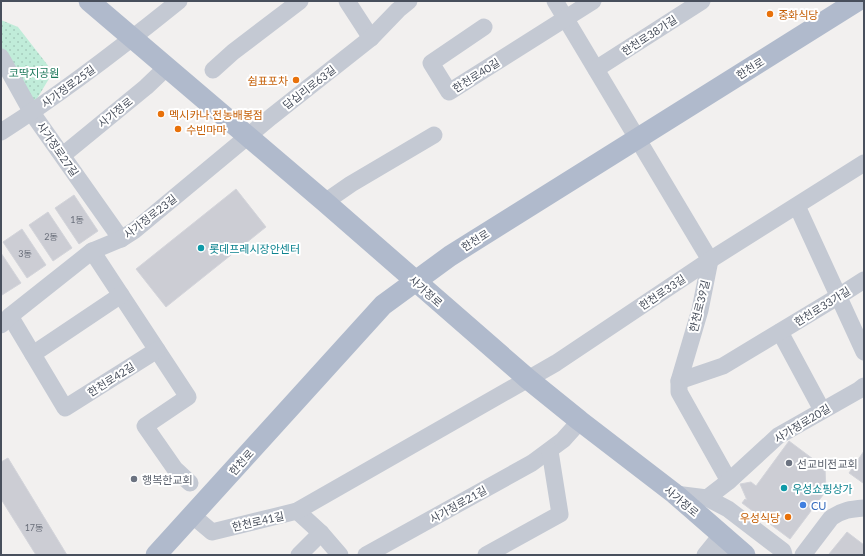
<svg xmlns="http://www.w3.org/2000/svg" width="865" height="556" font-family="Lato,'Noto Sans KR',sans-serif">
<style>
.park{fill:url(#park-dots)}
.building{fill:#cccdd4;stroke:#d3d4da}
.lines{fill:none;stroke-linecap:round;stroke-linejoin:round}
.minor{stroke:#c4c9d3;stroke-width:17}
.major{stroke:#b0bacc;stroke-width:21}
.food-dot{fill:#e8710a;stroke:#fff;stroke-width:1.5}
.culture-dot{fill:#0f9aa8;stroke:#fff;stroke-width:1.5}
.worship-dot{fill:#6b7280;stroke:#fff;stroke-width:1.5}
.shop-dot{fill:#3f7fe0;stroke:#fff;stroke-width:1.5}
.labels{text-anchor:middle;dominant-baseline:central;stroke-width:4;stroke-linejoin:round;paint-order:stroke}
.number-label{font-size:9px;fill:#696e7a}
.food-label{font-size:11px;fill:#c56008;stroke:#fff;text-anchor:start}
.street-label{font-size:11px;fill:#484f5c;stroke:#fff}
.park-label{font-size:11px;fill:#1d795b;stroke:#fff}
.culture-label{font-size:11px;fill:#0d838f;stroke:#fff;text-anchor:start}
.worship-label{font-size:11px;fill:#5b616d;stroke:#fff;text-anchor:start}
.shop-label{font-size:11px;fill:#366cbe;stroke:#fff;text-anchor:start}
</style>
<defs>
<pattern id="park-dots" width="8" height="8" patternUnits="userSpaceOnUse"><rect width="8" height="8" fill="#c0ecd9"/><path d="M2 2h.1M6 6h.1" fill="none" stroke="#a6ccbd" stroke-width="1.8" stroke-linecap="round"/></pattern>
</defs>
<rect width="100%" height="100%" fill="#f2f0ef"/>
<!-- park -->
<polygon class="park" points="1,20 18,27 53,72 35,102 1,48"/>
<!-- building -->
<g class="building">
<polygon points="236,189 266,227 166,307 136,269"/>
<polygon points="74,195 98,231 79,244 55,208"/>
<polygon points="48,212 72,248 53,261 29,225"/>
<polygon points="22,229 46,265 27,278 3,242"/>
<polygon points="1,253 21,283 2,295 1,294"/>
<polygon points="789,441 825,468 826,491 790,539 742,503 745,499 747,500 740,484 751,482 756,486"/>
<polygon points="864,451 864,481 863,483 849,473"/>
<polygon points="8,458 67,555 36,555 1,499 1,462"/>
<polygon points="847,532 864,545 864,555 829,554"/>
</g>
<g class="lines">
<!-- minor -->
<g class="minor">
<polyline points="347,1 371,38"/>
<polyline points="555,1 710,260 700,310 679,381 679,392 729,481"/>
<polyline points="484,27 431,63 449,92 593,1"/>
<polyline points="1,57 32,113 121,239"/>
<polyline points="596,69 702,1"/>
<polyline points="213,70 233,52 300,1"/>
<path d="M1,132C63,93 122,47 179,1"/>
<polyline points="63,155 146,87 167,67"/>
<polyline points="325,202 351,184 434,135"/>
<polyline points="797,206 864,352"/>
<polyline points="92,251 188,397 145,426 175,469 190,483"/>
<polyline points="10,316 65,408 157,350"/>
<polyline points="1,325 10,316 92,251 121,239 135,230 271,117 371,38 398,10 409,1"/>
<polyline points="780,332 822,410"/>
<polyline points="33,354 121,295"/>
<polyline points="679,381 723,366 839,296 864,280"/>
<polyline points="675,494 707,498 728,509 783,551 784,555"/>
<polyline points="707,498 729,481 778,436 859,390 864,386"/>
<polyline points="297,511 321,533 340,555"/>
<polyline points="193,516 212,532 297,511 556,363 710,260 864,163"/>
<polyline points="299,555 321,533"/>
<polyline points="366,555 532,463 563,440 580,421"/>
<polyline points="486,555 560,514 550,451"/>
<polyline points="705,555 722,534"/>
<polyline points="721,555 730,541"/>
<path d="M803,555L831,518C842,510 851,509 864,508"/>
</g>
<!-- major -->
<g class="major">
<polyline points="89,1 325,202 528,379 580,421 675,494 745,555"/>
<polyline points="156,555 383,305 450,256 857,1"/>
</g>
</g>
<!-- markers -->
<g class="food-dot">
<circle cx="770" cy="14" r="4"/>
<circle cx="296" cy="80" r="4"/>
<circle cx="161" cy="114" r="4"/>
<circle cx="178" cy="129" r="4"/>
<circle cx="788" cy="517" r="4"/>
</g>
<g class="culture-dot">
<circle cx="201" cy="248" r="4"/>
<circle cx="784" cy="488" r="4"/>
</g>
<g class="worship-dot">
<circle cx="789" cy="463" r="4"/>
<circle cx="134" cy="479" r="4"/>
</g>
<circle class="shop-dot" cx="803" cy="505" r="4"/>
<g class="labels">
<!-- number labels -->
<g class="number-label">
<text x="77" y="219">1동</text>
<text x="51" y="236">2동</text>
<text x="25" y="253">3동</text>
<text x="34" y="527">17동</text>
</g>
<!-- food labels -->
<g class="food-label">
<text x="778" y="14">중화식당</text>
<text x="288" y="80" text-anchor="end">쉼표포차</text>
<text x="169" y="114">멕시카나 전농배봉점</text>
<text x="186" y="129">수빈마마</text>
<text x="780" y="517" text-anchor="end">우성식당</text>
</g>
<!-- street labels -->
<g class="street-label">
<text transform="translate(649 35) rotate(-33)">한천로38가길</text>
<text transform="translate(750 68) rotate(-32)">한천로</text>
<text transform="translate(476 75) rotate(-32)">한천로40길</text>
<text transform="translate(68 86) rotate(-36)">사가정로25길</text>
<text transform="translate(309 87) rotate(-38)">답십리로63길</text>
<text transform="translate(115 112) rotate(-39)">사가정로</text>
<text transform="translate(58 149) rotate(55)">사가정로27길</text>
<text transform="translate(150 216) rotate(-38)">사가정로23길</text>
<text transform="translate(475 240) rotate(-32)">한천로</text>
<text transform="translate(426 291) rotate(42)">사가정로</text>
<text transform="translate(662 292) rotate(-34)">한천로33길</text>
<text transform="translate(699 306) rotate(-76)">한천로39길</text>
<text transform="translate(822 306) rotate(-32)">한천로33가길</text>
<text transform="translate(111 379) rotate(-32)">한천로42길</text>
<text transform="translate(802 423) rotate(-31)">사가정로20길</text>
<text transform="translate(241 462) rotate(-48)">한천로</text>
<text transform="translate(682 501) rotate(40)">사가정로</text>
<text transform="translate(458 504) rotate(-29)">사가정로21길</text>
<text transform="translate(258 521) rotate(-13)">한천로41길</text>
</g>
<!-- park labels -->
<g class="park-label">
<text x="34" y="72">코딱지공원</text>
</g>
<!-- culture labels -->
<g class="culture-label">
<text x="209" y="248">롯데프레시장안센터</text>
<text x="792" y="488">우성쇼핑상가</text>
</g>
<!-- worship labels -->
<g class="worship-label">
<text x="797" y="463">선교비전교회</text>
<text x="142" y="479">행복한교회</text>
</g>
<!-- shop labels -->
<g class="shop-label">
<text x="811" y="505">CU</text>
</g>
</g>
<!-- border -->
<rect width="865" height="556" fill="none" stroke="#484f5c" stroke-width="4"/>
</svg>
